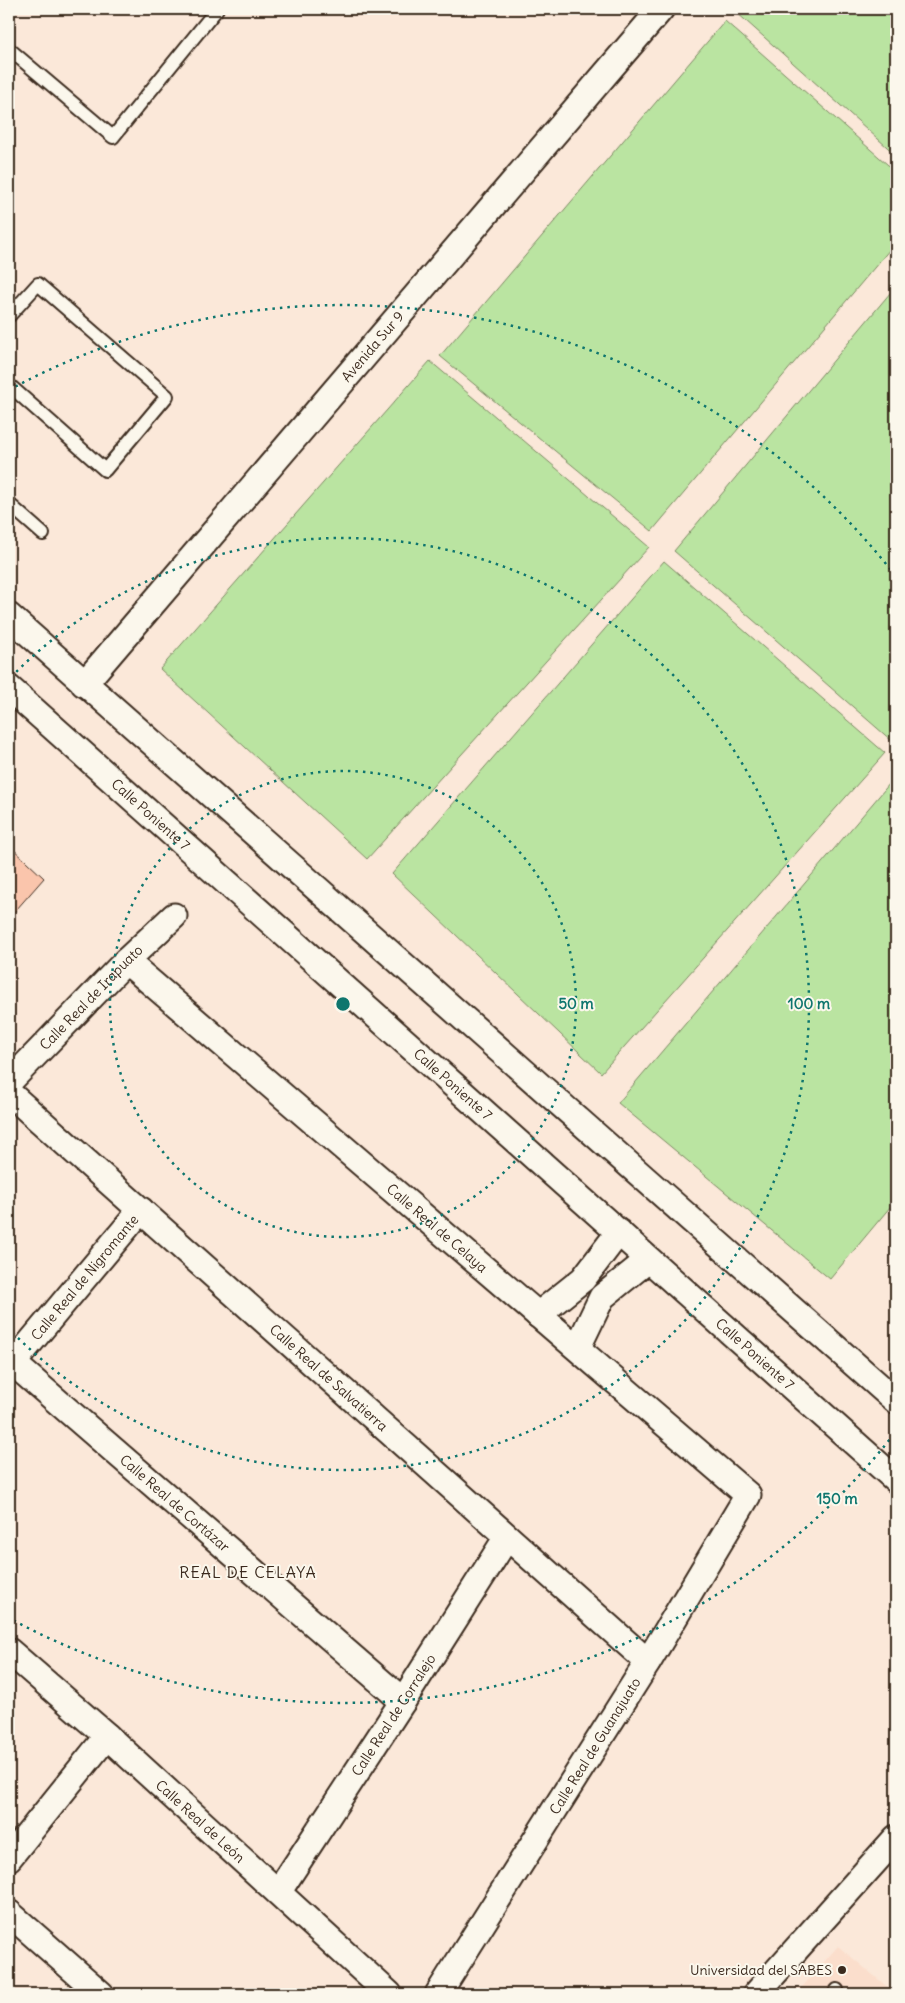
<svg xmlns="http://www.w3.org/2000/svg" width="905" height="2003" font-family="Delius,sans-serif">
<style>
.built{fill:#fbdecc}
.green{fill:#bae4a1;stroke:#7a8760}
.building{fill:#fac5ac;stroke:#3b2a1e}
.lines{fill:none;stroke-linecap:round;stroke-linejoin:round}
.lane-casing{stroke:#3b2a1e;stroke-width:16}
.street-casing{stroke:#3b2a1e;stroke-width:29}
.lane{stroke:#fbf7ec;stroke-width:12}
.street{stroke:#fbf7ec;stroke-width:25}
.ring{fill:none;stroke:#0f766e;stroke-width:2.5;stroke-dasharray:2.5 5}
.poi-dot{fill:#3b2a1e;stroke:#fbf7ec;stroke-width:2}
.labels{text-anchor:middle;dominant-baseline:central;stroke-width:4;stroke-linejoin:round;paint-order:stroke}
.street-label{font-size:14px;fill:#3b2a1e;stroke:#fbf7ec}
.poi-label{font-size:14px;fill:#3b2a1e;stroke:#fbf7ec;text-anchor:end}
.quarter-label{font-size:16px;letter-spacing:1px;fill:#3b2a1e;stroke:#fbf7ec}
.centre{fill:#0f766e;stroke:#fbf7ec;stroke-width:2.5}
.ring-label{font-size:15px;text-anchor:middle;font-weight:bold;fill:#0f766e;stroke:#fbf7ec;stroke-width:4;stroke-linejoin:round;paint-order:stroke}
</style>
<rect width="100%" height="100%" fill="#fbe8d9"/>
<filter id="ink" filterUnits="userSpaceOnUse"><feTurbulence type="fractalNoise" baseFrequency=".02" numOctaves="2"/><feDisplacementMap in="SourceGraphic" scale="10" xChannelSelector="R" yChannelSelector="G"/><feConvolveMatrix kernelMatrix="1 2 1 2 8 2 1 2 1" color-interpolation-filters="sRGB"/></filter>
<g filter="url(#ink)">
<!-- built -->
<polygon class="built" points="838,1946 896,1994 796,1994"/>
<!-- green -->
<g class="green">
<polygon points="738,9 896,9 896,155 736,12"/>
<polygon points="725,21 896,172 896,242 652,531 440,356"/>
<polygon points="896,286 896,735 892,741 674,551"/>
<polygon points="430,361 649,547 367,859 160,669"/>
<polygon points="664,561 885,753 601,1073 392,874"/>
<polygon points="896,776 896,1200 830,1279 618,1103"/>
</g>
<!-- building -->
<polygon class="building" points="9,845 44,878 9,918"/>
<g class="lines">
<!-- lane casing -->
<g class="lane-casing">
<g id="lane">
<polyline points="9,49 113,137 217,9"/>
<polyline points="9,316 38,284 167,396 105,470 9,385"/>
<polyline points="9,504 43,534"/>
<polyline points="834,1994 837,1990"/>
</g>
</g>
<!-- street casing -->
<g class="street-casing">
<g id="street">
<polyline points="9,616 896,1401"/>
<path id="s1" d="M84,684L661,9"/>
<path id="s2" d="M9,688L896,1480"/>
<path id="s3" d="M126,961L748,1495L648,1662L438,1994"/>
<path id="s4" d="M9,1082L126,961L174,916"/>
<path id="s5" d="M9,1093L648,1662"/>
<polyline points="538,1315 583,1279 619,1232"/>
<polyline points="578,1347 602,1297 648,1260"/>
<path id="s6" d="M13,1363L403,1701"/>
<path id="s7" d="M9,1368L141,1210"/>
<path id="s8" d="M9,1651L107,1736L389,1994"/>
<polyline points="9,1858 107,1736"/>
<path id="s9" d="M279,1891L403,1701L507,1537"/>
<polyline points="9,1913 101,1994"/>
<polyline points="756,1994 896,1838"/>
</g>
</g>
<!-- lane -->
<use href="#lane" class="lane"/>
<!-- street -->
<use href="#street" class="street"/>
</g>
</g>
<!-- distance rings -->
<g class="ring">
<circle cx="343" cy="1004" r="233"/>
<path d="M11 677A466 466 0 1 1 11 1331"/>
<path d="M894 1434A699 699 0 0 1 9 1618M9 390A699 699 0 0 1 894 574"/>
</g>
<!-- markers -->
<circle class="poi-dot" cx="842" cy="1970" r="5"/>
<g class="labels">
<!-- street labels -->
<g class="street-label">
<text stroke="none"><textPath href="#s1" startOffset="444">Avenida Sur 9</textPath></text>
<text stroke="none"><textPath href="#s2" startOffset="190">Calle Poniente 7</textPath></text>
<text stroke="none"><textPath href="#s4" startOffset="118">Calle Real de Irapuato</textPath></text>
<text stroke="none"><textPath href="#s2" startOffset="595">Calle Poniente 7</textPath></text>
<text stroke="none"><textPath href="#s3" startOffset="410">Calle Real de Celaya</textPath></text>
<text stroke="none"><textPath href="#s7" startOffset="118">Calle Real de Nigromante</textPath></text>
<text stroke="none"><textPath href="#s2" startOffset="1000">Calle Poniente 7</textPath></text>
<text stroke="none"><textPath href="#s5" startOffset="428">Calle Real de Salvatierra</textPath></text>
<text stroke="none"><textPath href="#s6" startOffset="214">Calle Real de Cortázar</textPath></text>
<text stroke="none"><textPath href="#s9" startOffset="210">Calle Real de Corralejo</textPath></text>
<text transform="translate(595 1746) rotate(-58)">Calle Real de Guanajuato</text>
<text stroke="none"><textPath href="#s8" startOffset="256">Calle Real de León</textPath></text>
</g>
<!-- poi labels -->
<g class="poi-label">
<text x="832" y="1970">Universidad del SABES</text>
</g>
<!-- quarter labels -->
<g class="quarter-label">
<text x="248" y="1572">REAL DE CELAYA</text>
</g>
</g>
<circle cx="343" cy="1004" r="8" class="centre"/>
<g class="ring-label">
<text x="576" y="1009">50 m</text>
<text x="809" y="1009">100 m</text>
<text x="837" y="1504">150 m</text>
</g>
<!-- margin -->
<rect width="905" height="2003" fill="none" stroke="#fbf7ec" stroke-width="30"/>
<rect x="15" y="15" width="875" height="1973" fill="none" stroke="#3b2a1e" stroke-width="2" filter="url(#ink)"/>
</svg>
